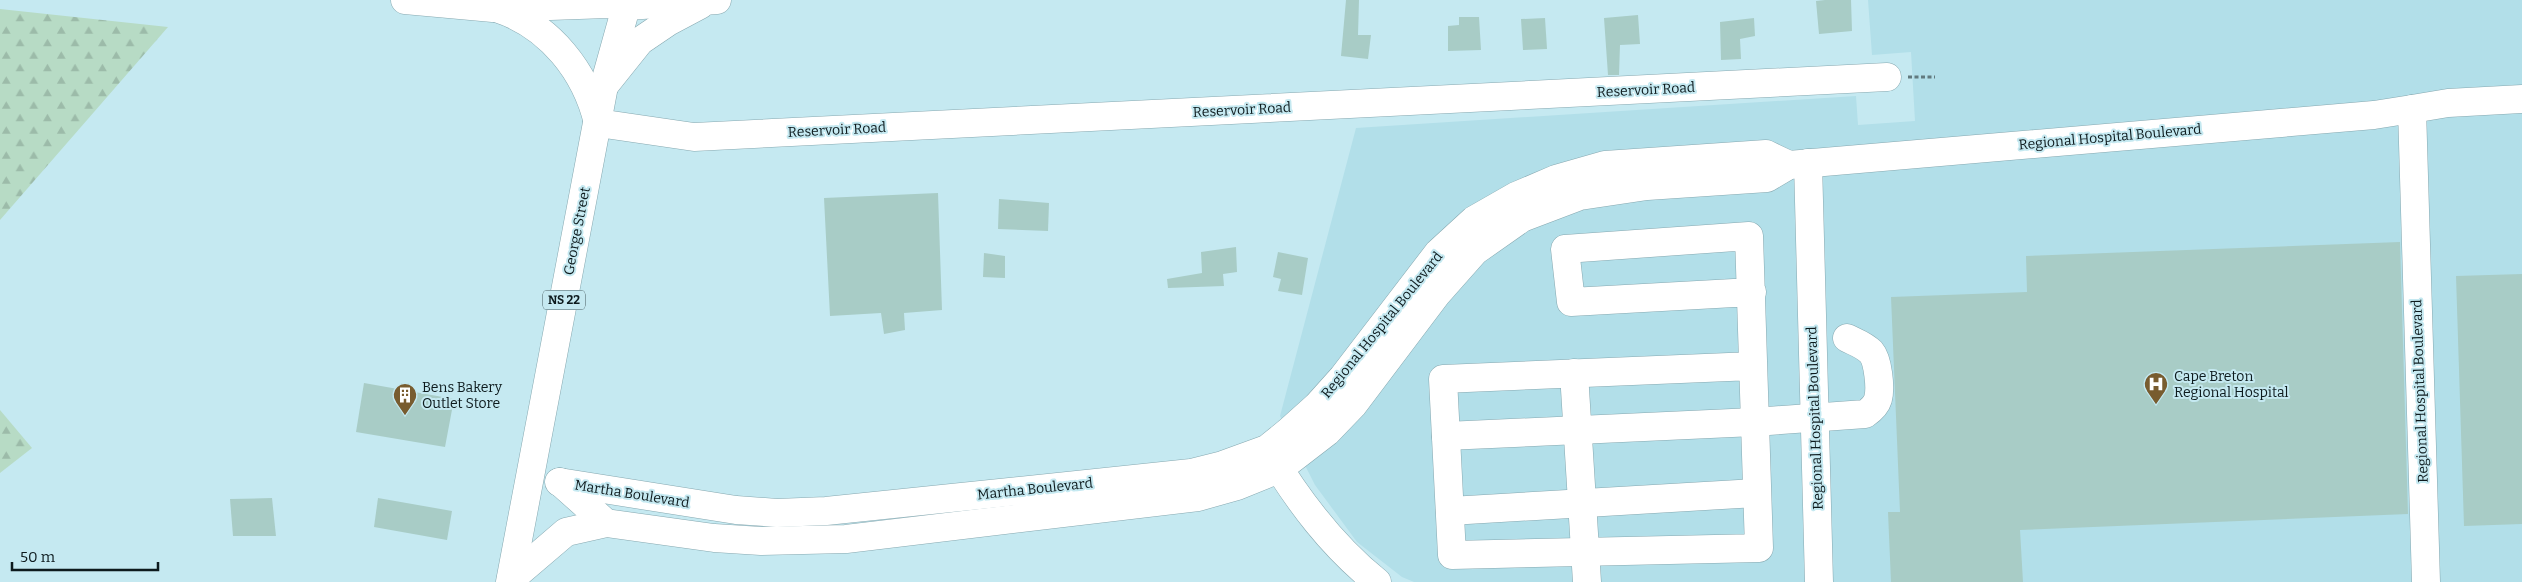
<svg xmlns="http://www.w3.org/2000/svg" width="2522" height="582" font-family="Bitter,serif">
<style>
.built{fill:#b2dfe9}
.forest{fill:url(#forest-firs)}
.building{fill:#a8ccc6}
.lines{fill:none;stroke-linecap:round;stroke-linejoin:round}
.minor-casing{stroke:#86a8b0;stroke-width:29}
.major-casing{stroke:#86a8b0;stroke-width:29}
.highway-casing{stroke:#86a8b0;stroke-width:29}
.path{stroke:#627a7f;stroke-width:3;stroke-dasharray:4 2.5;stroke-linecap:butt}
.minor{stroke:#fff;stroke-width:28}
.major{stroke:#fff;stroke-width:28}
.highway{stroke:#fff;stroke-width:28}
.labels{text-anchor:middle;dominant-baseline:central;stroke-width:4;stroke-linejoin:round;paint-order:stroke}
.shield{fill:#c5e9f1;stroke:#44585d;stroke-width:1}
.shield-label{font-size:12px;font-weight:bold;fill:#0d1a1d}
.street-label{font-size:14px;fill:#0d1a1d;stroke:#c5e9f1}
.poi-label{font-size:14px;fill:#0d1a1d;stroke:#c5e9f1;text-anchor:start}
</style>
<defs>
<pattern id="forest-firs" width="22" height="20" patternUnits="userSpaceOnUse" patternTransform="scale(1.25)"><rect width="22" height="20" fill="#b7dbc5"/><path d="M5 1l3.5 6h-7zM16 11l3.5 6h-7z" fill="#9cbba9"/></pattern>
</defs>
<rect width="100%" height="100%" fill="#c5e9f1"/>
<!-- built -->
<polygon class="built" points="1868,0 2522,0 2522,582 1414,582 1402,577 1357,542 1315,485 1280,416 1356,128 1856,96 1858,125 1915,121 1911,52 1872,55"/>
<!-- forest -->
<g class="forest">
<polygon points="0,9 168,27 0,220"/>
<polygon points="0,410 32,448 0,473"/>
</g>
<!-- building -->
<g class="building">
<polygon points="1346,0 1359,0 1358,35 1371,35 1368,59 1341,56"/>
<polygon points="1825,0 1851,0 1852,31 1819,34 1816,1"/>
<polygon points="1638,15 1640,44 1620,45 1619,75 1608,75 1604,18"/>
<polygon points="1459,17 1479,17 1481,50 1448,51 1448,26 1459,25"/>
<polygon points="1545,18 1547,49 1523,50 1521,19"/>
<polygon points="1754,18 1755,36 1740,39 1741,59 1721,60 1720,22"/>
<polygon points="938,193 942,310 904,313 905,330 884,334 881,313 830,316 824,198"/>
<polygon points="999,199 1049,203 1048,231 998,229"/>
<polygon points="2400,242 2408,514 2020,530 2023,582 1891,582 1888,512 1900,512 1891,297 2027,292 2026,256"/>
<polygon points="1236,247 1237,272 1223,274 1224,286 1168,288 1167,279 1202,273 1201,252"/>
<polygon points="1278,252 1308,258 1302,295 1278,291 1281,279 1273,277"/>
<polygon points="984,253 1005,256 1005,278 983,277"/>
<polygon points="2522,274 2522,524 2464,526 2456,276"/>
<polygon points="364,383 454,399 445,447 356,432"/>
<polygon points="272,498 276,536 233,536 230,499"/>
<polygon points="378,498 452,511 447,540 374,527"/>
</g>
<g class="lines">
<!-- minor casing -->
<g class="minor-casing">
<g id="minor">
<polyline points="2412,109 2448,103 2522,99"/>
<polyline points="598,123 694,137 1887,77"/>
<polyline points="1808,163 1819,582"/>
<polyline points="1752,292 1571,302 1565,249 1749,236 1759,548 1452,555 1443,379 1753,366"/>
<polyline points="1574,373 1587,582"/>
<path d="M1446,436L1754,422L1865,414C1871,410 1876,406 1878,399C1881,388 1878,360 1871,352C1864,345 1855,342 1847,338"/>
<path d="M1270,454C1299,502 1332,546 1377,582"/>
<polyline points="559,482 736,510 777,513 826,511 1191,473 1223,465 1267,449 1288,432 1317,406 1343,377 1438,253 1474,220 1516,196 1556,179 1605,165 1766,154 1789,165"/>
<polyline points="560,482 606,523 714,538 761,541 846,539 1198,497 1237,486 1279,469 1327,432 1353,405 1436,295 1475,251 1522,218 1580,196 1647,186 1767,178 1789,165 2374,115 2412,109 2426,582"/>
<polyline points="1450,511 1756,493"/>
<polyline points="511,579 566,532 606,523"/>
</g>
</g>
<!-- major casing -->
<g class="major-casing">
<polyline id="major" points="510,582 604,86 628,0"/>
</g>
<!-- highway casing -->
<g class="highway-casing">
<g id="highway">
<polyline points="405,0 493,8 607,4 627,6 717,0"/>
<path d="M499,9C550,26 586,72 598,123"/>
<polyline points="604,86 640,41 668,22 700,5"/>
</g>
</g>
<!-- path -->
<polyline class="path" points="1908,77 1935,77"/>
<!-- minor -->
<use href="#minor" class="minor"/>
<!-- major -->
<use href="#major" class="major"/>
<!-- highway -->
<use href="#highway" class="highway"/>
</g>
<!-- icons -->
<defs>
<g id="hospital-pin" transform="scale(1.25)"><path d="M0 17L-7.5 6A9.5 9.5 0 1 1 7.5 6Z" fill="#785c2f" stroke="#c5e9f1"/><path d="M-5-5h3v3.5h4V-5h3V5h-3V1.5h-4V5h-3Z" fill="#fff"/></g>
<g id="building-pin" transform="scale(1.25)"><path d="M0 17L-7.5 6A9.5 9.5 0 1 1 7.5 6Z" fill="#785c2f" stroke="#c5e9f1"/><path d="M-4-6H4V6H1V3H-1V6H-4ZM-2.5-4.3h1.7v1.8h-1.7ZM.8-4.3h1.7v1.8H.8ZM-2.5-1h1.7V.8h-1.7ZM.8-1h1.7V.8H.8Z" fill="#fff"/></g>
</defs>
<g fill-rule="evenodd">
<use href="#hospital-pin" x="2156" y="384"/>
<use href="#building-pin" x="405" y="395"/>
</g>
<g class="labels">
<!-- shield labels -->
<rect class="shield" x="543" y="290.5" width="42" height="19" rx="4"/>
<g class="shield-label">
<text x="564" y="300">NS 22</text>
</g>
<!-- street labels -->
<g class="street-label">
<text transform="translate(1646 90) rotate(-3)">Reservoir Road</text>
<text transform="translate(1242 110) rotate(-3)">Reservoir Road</text>
<text transform="translate(837 130) rotate(-3)">Reservoir Road</text>
<text transform="translate(2110 137) rotate(-5)">Regional Hospital Boulevard</text>
<text transform="translate(577 231) rotate(-79)">George Street</text>
<text transform="translate(1382 325) rotate(-51)">Regional Hospital Boulevard</text>
<text transform="translate(2420 391) rotate(-92)">Regional Hospital Boulevard</text>
<text transform="translate(1815 418) rotate(-92)">Regional Hospital Boulevard</text>
<text transform="translate(1035 489) rotate(-6)">Martha Boulevard</text>
<text transform="translate(632 494) rotate(9)">Martha Boulevard</text>
</g>
<!-- poi labels -->
<g class="poi-label">
<text x="2174" y="376">Cape Breton<tspan x="2174" dy="16">Regional Hospital</tspan></text>
<text x="422" y="387">Bens Bakery<tspan x="422" dy="16">Outlet Store</tspan></text>
</g>
</g>
<!-- scale -->
<path d="M12 562v8h146v-8" fill="none" stroke="#0d1a1d" stroke-width="2.5"/>
<text x="20" y="562" font-size="15" fill="#0d1a1d" stroke="#c5e9f1" stroke-width="4" paint-order="stroke">50 m</text>
</svg>
